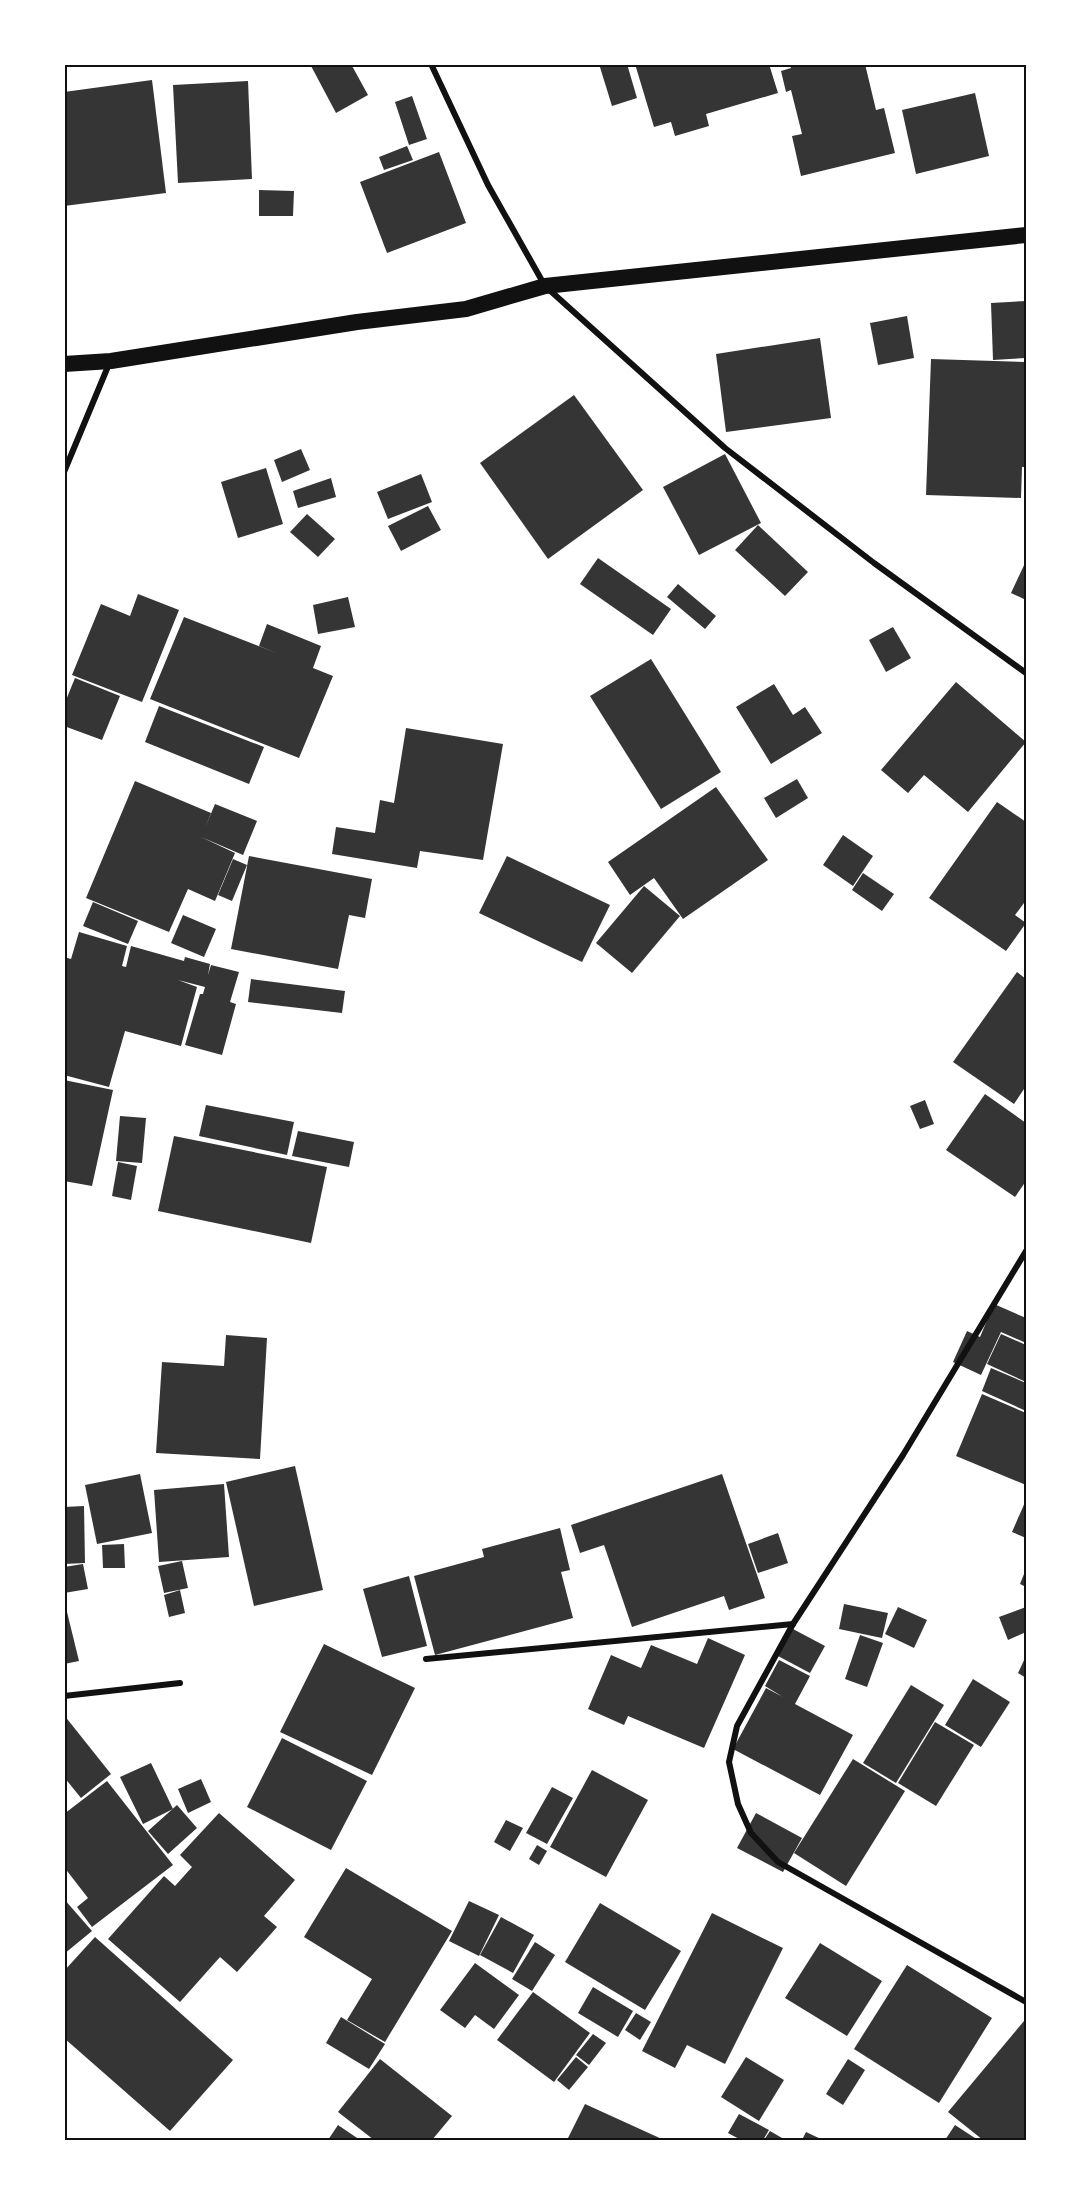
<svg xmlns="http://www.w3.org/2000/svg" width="1091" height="2205" font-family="Poppins,sans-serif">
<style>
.building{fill:#353535}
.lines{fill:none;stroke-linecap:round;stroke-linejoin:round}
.minor{stroke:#111;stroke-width:6}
.trunk{stroke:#111;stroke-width:16}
.neatline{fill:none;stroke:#111;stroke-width:2}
</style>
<rect width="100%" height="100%" fill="#fff"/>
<!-- building -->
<g class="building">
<polygon points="310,64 351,64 368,95 336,113"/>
<polygon points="599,64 627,64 637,98 612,106"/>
<polygon points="635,64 769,64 778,93 706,114 709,126 675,136 671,122 654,127"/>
<polygon points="790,64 865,64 876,110 884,108 895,153 801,176 792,136 802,134 791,90 786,92 781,71 791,68"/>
<polygon points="152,80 166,193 64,206 64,92"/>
<polygon points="248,81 252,179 178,183 173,85"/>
<polygon points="975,93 989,156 916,174 902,110"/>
<polygon points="412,96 427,139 409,145 395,102"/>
<polygon points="407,146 413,160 384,170 379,157"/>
<polygon points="439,152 466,223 387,253 360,182"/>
<polygon points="259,190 294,191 293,216 259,216"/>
<polygon points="1026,301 1026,358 993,360 991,303"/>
<polygon points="907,316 914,358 878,365 870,323"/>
<polygon points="820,338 831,418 726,432 716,354"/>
<polygon points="931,359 1026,362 1026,467 1022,467 1021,498 926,495"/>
<polygon points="574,395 643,490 548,559 480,463"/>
<polygon points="301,449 310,470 282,482 274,460"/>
<polygon points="725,454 761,523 699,555 663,487"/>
<polygon points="266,468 283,524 238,538 221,482"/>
<polygon points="421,474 432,502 388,519 377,492"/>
<polygon points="331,478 336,497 298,508 293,491"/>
<polygon points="428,506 441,530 401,551 388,526"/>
<polygon points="307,514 335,539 318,557 290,532"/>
<polygon points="758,525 808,572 785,596 735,550"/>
<polygon points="598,558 671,609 653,635 580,584"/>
<polygon points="1026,561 1026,600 1011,593"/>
<polygon points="678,584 716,616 705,629 667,597"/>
<polygon points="138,594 179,610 142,702 72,675 101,604 130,616"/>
<polygon points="348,597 355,627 318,634 313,605"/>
<polygon points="184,617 279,654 259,646 267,624 321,646 313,668 333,676 299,758 150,699"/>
<polygon points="893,627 911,658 886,672 869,640"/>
<polygon points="651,659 721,772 661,809 590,696"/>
<polygon points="75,678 120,696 102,740 64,726 64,705"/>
<polygon points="956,682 1026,742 968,812 924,775 908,793 881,770"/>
<polygon points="774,684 793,715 805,707 822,733 771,764 736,707"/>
<polygon points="159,706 264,747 249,784 145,742"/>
<polygon points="406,728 503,744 483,860 420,851 417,868 332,854 336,827 375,833 380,800 394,803"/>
<polygon points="797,779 808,798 776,818 764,798"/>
<polygon points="135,781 211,813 205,828 215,804 257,821 243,855 201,837 235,853 215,901 188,889 169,932 86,898"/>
<polygon points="716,787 768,860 683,919 654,878 630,895 608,862"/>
<polygon points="997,802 1026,822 1026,905 1024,903 1015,915 1026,923 1006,951 929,898"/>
<polygon points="843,835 873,856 853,886 823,865"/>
<polygon points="249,856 372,879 365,918 349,915 338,969 231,949"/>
<polygon points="507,856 610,905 582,962 479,913"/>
<polygon points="233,859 247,865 232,901 218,895"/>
<polygon points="863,873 894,894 882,911 852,890"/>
<polygon points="644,886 680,916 632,973 596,943"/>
<polygon points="93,902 138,921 128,944 83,926"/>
<polygon points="183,915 216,929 204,957 171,943"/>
<polygon points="79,932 127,946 122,966 126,967 131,946 184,961 185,957 210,964 208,975 211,965 239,972 230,1002 236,1004 222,1055 185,1045 200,994 203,994 205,987 178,980 197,987 181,1046 125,1031 109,1087 64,1075 64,957 71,959"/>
<polygon points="1017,972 1026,979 1026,1086 1014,1104 953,1062"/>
<polygon points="251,979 345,991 342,1013 248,1002"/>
<polygon points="64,1080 113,1090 92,1186 64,1181"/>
<polygon points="985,1094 1026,1123 1026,1181 1015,1197 946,1150"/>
<polygon points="925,1100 934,1124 920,1129 910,1106"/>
<polygon points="206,1105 294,1122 287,1155 199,1136"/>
<polygon points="120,1116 146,1118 142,1163 116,1161"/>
<polygon points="298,1131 354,1142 349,1167 292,1156"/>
<polygon points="174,1136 327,1167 311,1243 158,1211"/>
<polygon points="118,1162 137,1166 131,1200 112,1196"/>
<polygon points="994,1304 1026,1318 1026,1343 1001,1332 981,1375 953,1362 967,1331 980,1337"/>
<polygon points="1001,1334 1026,1345 1026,1382 987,1364"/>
<polygon points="226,1335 267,1338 260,1459 156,1453 162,1362 224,1366"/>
<polygon points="991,1368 1026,1383 1026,1411 982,1391"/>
<polygon points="982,1394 1026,1413 1026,1485 956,1456"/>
<polygon points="295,1466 323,1590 254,1606 226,1482"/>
<polygon points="140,1474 152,1533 97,1544 85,1485"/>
<polygon points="722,1474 765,1598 729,1610 724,1596 632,1627 604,1545 580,1553 571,1525"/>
<polygon points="224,1484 229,1557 159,1562 154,1490"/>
<polygon points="1026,1500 1026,1538 1012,1532"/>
<polygon points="84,1506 85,1563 64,1564 64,1507"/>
<polygon points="560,1528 570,1570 561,1572 573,1618 435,1655 414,1576 484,1557 482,1549"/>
<polygon points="778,1533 788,1563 758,1573 748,1544"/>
<polygon points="124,1544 125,1568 103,1568 102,1545"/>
<polygon points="182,1561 188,1588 164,1593 158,1566"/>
<polygon points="83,1564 88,1589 64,1593 64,1567"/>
<polygon points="1026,1569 1026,1587 1020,1584"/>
<polygon points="409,1576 427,1646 382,1657 363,1589"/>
<polygon points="180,1590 185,1613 169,1617 164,1595"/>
<polygon points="844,1604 888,1613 882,1638 839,1629"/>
<polygon points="898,1607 927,1620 914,1648 885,1634"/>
<polygon points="1026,1607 1026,1632 1008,1640 999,1617"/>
<polygon points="67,1612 79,1661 64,1664 64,1613"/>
<polygon points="793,1629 825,1646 810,1673 778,1656"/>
<polygon points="860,1635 883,1643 867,1687 845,1679"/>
<polygon points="708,1638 745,1655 704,1748 628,1716 624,1725 588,1709 611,1655 641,1668 651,1645 697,1664"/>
<polygon points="324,1644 415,1688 372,1775 280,1732"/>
<polygon points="1026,1656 1026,1678 1018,1673"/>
<polygon points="779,1660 810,1676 795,1704 853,1735 820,1795 733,1749 766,1688 783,1697 765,1686"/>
<polygon points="973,1679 1010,1702 981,1747 945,1725"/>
<polygon points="911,1685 944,1705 896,1783 863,1763"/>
<polygon points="64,1715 111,1774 81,1798 64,1777"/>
<polygon points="935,1722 974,1745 936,1806 898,1783"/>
<polygon points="282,1738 367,1781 331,1850 247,1807"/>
<polygon points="853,1759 905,1791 846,1886 794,1853"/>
<polygon points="151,1763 173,1809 143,1824 120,1777"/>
<polygon points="592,1770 648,1800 606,1877 550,1847"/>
<polygon points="201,1779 211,1802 188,1813 178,1789"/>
<polygon points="107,1781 173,1865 92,1927 77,1907 88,1898 64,1867 64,1814"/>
<polygon points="552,1787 573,1798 547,1844 526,1833"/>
<polygon points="177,1805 197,1828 168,1854 148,1831"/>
<polygon points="219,1813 295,1880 264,1916 277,1927 237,1972 220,1957 180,2002 108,1939 164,1876 175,1886 192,1867 180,1855"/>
<polygon points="756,1813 802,1838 783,1872 737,1848"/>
<polygon points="506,1820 523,1828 510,1851 494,1842"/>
<polygon points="537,1845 547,1851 539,1865 529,1859"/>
<polygon points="346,1868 452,1931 385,2042 347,2020 372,1979 304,1937"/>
<polygon points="64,1899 92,1931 64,1954"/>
<polygon points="469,1901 499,1915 479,1956 449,1941"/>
<polygon points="600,1903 681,1951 645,2010 565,1962"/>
<polygon points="712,1913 783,1948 725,2064 687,2045 675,2068 642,2051"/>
<polygon points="501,1917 534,1935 513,1973 480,1955"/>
<polygon points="95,1937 233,2060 170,2131 64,2038 64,1971"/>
<polygon points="535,1942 555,1955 532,1991 512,1979"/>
<polygon points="820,1943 882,1981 847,2036 785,1998"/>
<polygon points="475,1963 519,1995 494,2029 475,2015 465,2028 440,2010"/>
<polygon points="907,1965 992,2018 939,2103 854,2049"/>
<polygon points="593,1987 633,2011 618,2037 578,2013"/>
<polygon points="533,1992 590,2033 554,2082 497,2040"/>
<polygon points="636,2013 651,2022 640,2040 625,2030"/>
<polygon points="341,2017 385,2044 369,2069 326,2043"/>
<polygon points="1024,2021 1026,2023 1026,2140 983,2140 948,2112"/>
<polygon points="593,2034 606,2043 589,2065 576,2055"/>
<polygon points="576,2057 588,2067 569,2090 557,2080"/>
<polygon points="746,2057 784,2080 759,2121 721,2097"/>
<polygon points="380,2059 452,2116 432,2140 374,2140 338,2112"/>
<polygon points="848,2059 865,2070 843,2105 826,2094"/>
<polygon points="585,2104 664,2140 567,2140"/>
<polygon points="739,2114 769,2130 763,2140 741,2140 728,2133"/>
<polygon points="338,2125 360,2140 328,2140"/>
<polygon points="955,2125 978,2140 945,2140"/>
<polygon points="770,2131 782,2138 781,2140 764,2140"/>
<polygon points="806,2132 823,2140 802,2140"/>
</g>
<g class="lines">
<!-- minor -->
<g class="minor">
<polyline points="431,64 488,185 545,286 725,448 874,563 1026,673"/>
<polyline points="64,472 109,364"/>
<polyline points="1026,1251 903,1455 793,1624 737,1726 729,1762 738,1804 751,1833 778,1862 1026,2002"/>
<polyline points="426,1659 793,1624"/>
<polyline points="64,1696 180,1683"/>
</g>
<!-- trunk -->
<polyline class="trunk" points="64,364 111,361 357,322 466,309 545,286 1026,235"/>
</g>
<!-- border -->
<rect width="1091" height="2205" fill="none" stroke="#ffffff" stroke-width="132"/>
<rect x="66" y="66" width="959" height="2073" class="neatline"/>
</svg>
